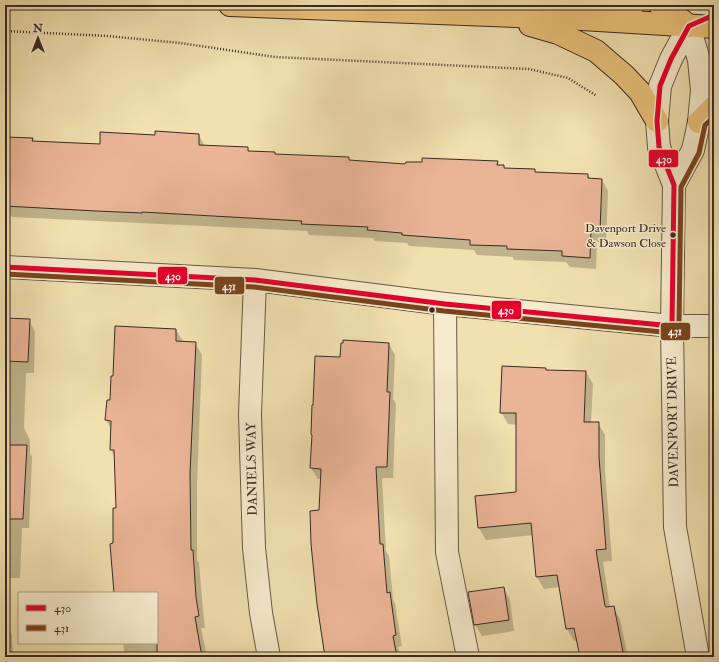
<svg xmlns="http://www.w3.org/2000/svg" width="719" height="662" font-family="'IM FELL Double Pica',serif">
<style>
.shadow{fill:#0003}
.building{fill:#eab596;stroke:#382a23}
.lines{fill:none;stroke-linecap:round;stroke-linejoin:round}
.minor-casing{stroke:#665846;stroke-width:24}
.major-casing{stroke:#382a23;stroke-width:24}
.path{stroke:#382a23;stroke-width:2.5;stroke-dasharray:1 2;stroke-linecap:butt}
.minor{stroke:#f6ebcc;stroke-width:22}
.major{stroke:#e8c078;stroke-width:22}
.bus-1-casing{stroke:#f6ebcc;stroke-width:8}
.bus-2-casing{stroke:#f6ebcc;stroke-width:8}
.bus-1{stroke:#e4002b;stroke-width:5}
.bus-2{stroke:#78431c;stroke-width:5}
.bus-dot{fill:#382a23;stroke:#f6ebcc;stroke-width:1.5}
.labels{text-anchor:middle;dominant-baseline:central;stroke-width:3;stroke-linejoin:round;paint-order:stroke}
.bus-label{font-size:12px;fill:#382a23;stroke:#f6ebcc;text-anchor:end}
.street-label{font-size:13px;fill:#382a23;stroke:#f6ebcc}
.line-badge{stroke:#f6ebcc;stroke-width:1.5}
.badge-label{font-size:11px;text-anchor:middle;font-weight:bold;fill:#fff}
</style>
<rect width="100%" height="100%" fill="#f1e0b0"/>
<filter id="stains"><feTurbulence type="fractalNoise" baseFrequency=".005" numOctaves="4"/><feColorMatrix values="0 0 0 0 .2 0 0 0 0 .09 0 0 0 0 .02 0 0 0 .5 -.17"/></filter>
<radialGradient id="worn" r=".72"><stop offset=".6" stop-color="#630" stop-opacity="0"/><stop offset="1" stop-color="#630" stop-opacity=".3"/></radialGradient>
<!-- shadow -->
<g class="shadow">
<polygon points="199,135 205,147 248,148 250,152 274,153 276,155 348,158 350,161 406,165 497,162 499,166 504,166 505,169 534,170 536,173 588,175 590,179 602,180 608,191 606,242 597,242 596,269 570,267 566,262 514,260 513,257 477,255 474,250 409,246 407,243 375,241 373,238 309,235 307,231 12,217 5,206 32,139 33,142 101,145 156,136"/>
<polygon points="5,319 29,320 35,332 34,373 26,373 24,428 30,440 30,453 32,457 29,528 22,528 20,578 8,578 7,626 12,635 13,657 5,657"/>
<polygon points="176,330 183,341 195,343 202,355 197,485 197,560 199,563 203,610 205,628 201,628 207,657 125,657 123,643 157,643 157,593 121,593 117,509 115,458 111,449 111,429 106,420 110,401"/>
<polygon points="389,344 395,355 393,399 396,404 393,478 382,478 386,551 389,556 393,599 395,604 402,646 398,647 401,657 327,657 320,511 321,479 318,479 311,468 341,358"/>
<polygon points="546,371 586,372 593,384 591,423 598,423 605,435 605,470 612,561 603,562 610,608 613,607 620,619 628,657 581,657 578,640 574,641 567,629 560,587 544,589 537,577 533,535 486,540 479,528 517,493 517,425 508,424 501,412"/>
<polygon points="504,588 510,600 514,631 482,636 475,625"/>
</g>
<!-- building -->
<g class="building">
<polygon points="155,131 199,134 199,145 248,147 248,151 275,152 275,154 349,157 349,160 405,164 406,162 422,162 422,158 498,161 497,165 504,165 504,168 535,169 535,172 588,174 588,178 602,179 600,231 591,231 590,258 562,256 562,251 507,249 507,246 470,245 470,240 402,235 402,233 367,230 368,227 301,224 302,221 142,212 142,213 96,211 5,206 5,137 33,138 32,141 100,144 100,132 155,135"/>
<polygon points="5,318 30,319 28,362 5,361"/>
<polygon points="115,326 176,329 176,341 196,342 190,473 191,550 193,550 196,597 199,616 195,617 202,657 157,657 157,593 114,593 110,544 113,543 113,508 116,508 114,450 110,450 111,421 105,420 107,400 110,400 111,376 113,376"/>
<polygon points="343,340 389,343 387,392 390,392 387,467 376,467 380,544 383,544 387,593 390,592 396,635 393,636 397,657 325,657 317,604 311,544 310,511 319,510 321,469 310,468 312,435 311,434 312,405 313,405 315,356 340,357 341,343 343,343"/>
<polygon points="502,366 546,368 546,370 586,371 584,422 599,422 599,457 606,549 596,550 605,606 606,607 614,606 623,652 614,654 615,657 580,657 574,628 566,629 557,575 536,577 531,523 478,528 475,496 516,492 516,413 500,413"/>
<polygon points="5,445 27,445 23,519 5,519"/>
<polygon points="504,587 509,620 474,625 468,592"/>
</g>
<g class="lines">
<!-- minor casing -->
<g class="minor-casing">
<g id="minor">
<polyline points="689,26 671,59 660,86 657,121 659,147 674,185 672,326 675,527 698,657"/>
<polyline points="674,185 693,150 699,122 702,90 699,60 689,26"/>
<polyline points="5,267 255,280 445,304 672,326 714,326"/>
<polyline points="255,280 250,414 254,548 261,613 269,657"/>
<polyline points="445,304 447,552 468,657"/>
</g>
</g>
<!-- major casing -->
<g class="major-casing">
<g id="major">
<polyline points="230,5 565,18 714,27"/>
<polyline points="660,5 669,10 689,26"/>
<polyline points="600,12 629,7 633,5"/>
<polyline points="530,25 558,33 596,51 624,75 640,92 657,121"/>
<polyline points="699,122 714,107"/>
</g>
</g>
<!-- path -->
<polyline class="path" points="5,31 108,36 180,43 275,57 529,69 568,78 597,96"/>
<!-- minor -->
<use href="#minor" class="minor"/>
<!-- major -->
<use href="#major" class="major"/>
<!-- bus-1 casing -->
<g class="bus-1-casing">
<polyline id="bus-1" points="5,267 255,280 445,304 672,326 674,185 659,147 657,121 660,86 671,59 689,26 714,15"/>
</g>
<!-- bus-2 casing -->
<g class="bus-2-casing">
<polyline id="bus-2" points="5,274 254,287 444,311 673,333 677,330 679,326 681,187 699,153 705,125 714,117"/>
</g>
<!-- bus-1 -->
<use href="#bus-1" class="bus-1"/>
<!-- bus-2 -->
<use href="#bus-2" class="bus-2"/>
</g>
<!-- markers -->
<g class="bus-dot">
<circle cx="673" cy="235" r="3.5"/>
<circle cx="432" cy="310" r="3.5"/>
</g>
<g class="labels">
<!-- bus labels -->
<g class="bus-label">
<text x="666" y="228">Davenport Drive<tspan x="666" dy="15">&amp; Dawson Close</tspan></text>
</g>
<!-- street labels -->
<g class="street-label">
<text transform="translate(673 422) rotate(-91)">DAVENPORT DRIVE</text>
<text transform="translate(252 469) rotate(-91)">DANIELS WAY</text>
</g>
</g>
<g class="line-badge">
<rect x="648" y="149" width="31" height="19" rx="4" fill="#e4002b"/>
<rect x="157" y="266" width="31" height="19" rx="4" fill="#e4002b"/>
<rect x="214" y="276" width="31" height="19" rx="4" fill="#78431c"/>
<rect x="491" y="300" width="31" height="20" rx="4" fill="#e4002b"/>
<rect x="660" y="322" width="31" height="19" rx="4" fill="#78431c"/>
</g>
<g class="badge-label">
<text x="664" y="163">430</text>
<text x="173" y="280">430</text>
<text x="229" y="290">431</text>
<text x="506" y="314">430</text>
<text x="675" y="335">431</text>
</g>
<!-- margin -->
<rect width="719" height="662" fill="none" stroke="#f1e0b0" stroke-width="20"/>
<rect x="6" y="6" width="707" height="650" fill="none" stroke="#382a23" stroke-width="2"/>
<rect x="10" y="10" width="699" height="642" fill="none" stroke="#382a23"/>
<!-- legend -->
<rect x="18" y="592" width="140" height="52" fill="#f6ebcc" stroke="#aa9e88"/>
<rect x="26" y="605" width="20" height="6" fill="#e4002b" stroke="#aa9e88"/>
<text x="54" y="612" font-size="12" fill="#382a23">430</text>
<rect x="26" y="625" width="20" height="6" fill="#78431c" stroke="#aa9e88"/>
<text x="54" y="632" font-size="12" fill="#382a23">431</text>
<!-- north arrow -->
<g transform="translate(38 38)" stroke="#f6ebcc" stroke-width="3" paint-order="stroke">
<path d="M0-3L7 15L0 10L-7 15Z" fill="#382a23"/>
<text y="-6" font-size="11" font-weight="bold" text-anchor="middle" fill="#382a23">N</text>
</g>
<rect width="100%" height="100%" filter="url(#stains)"/>
<rect width="100%" height="100%" fill="url(#worn)"/>
</svg>
